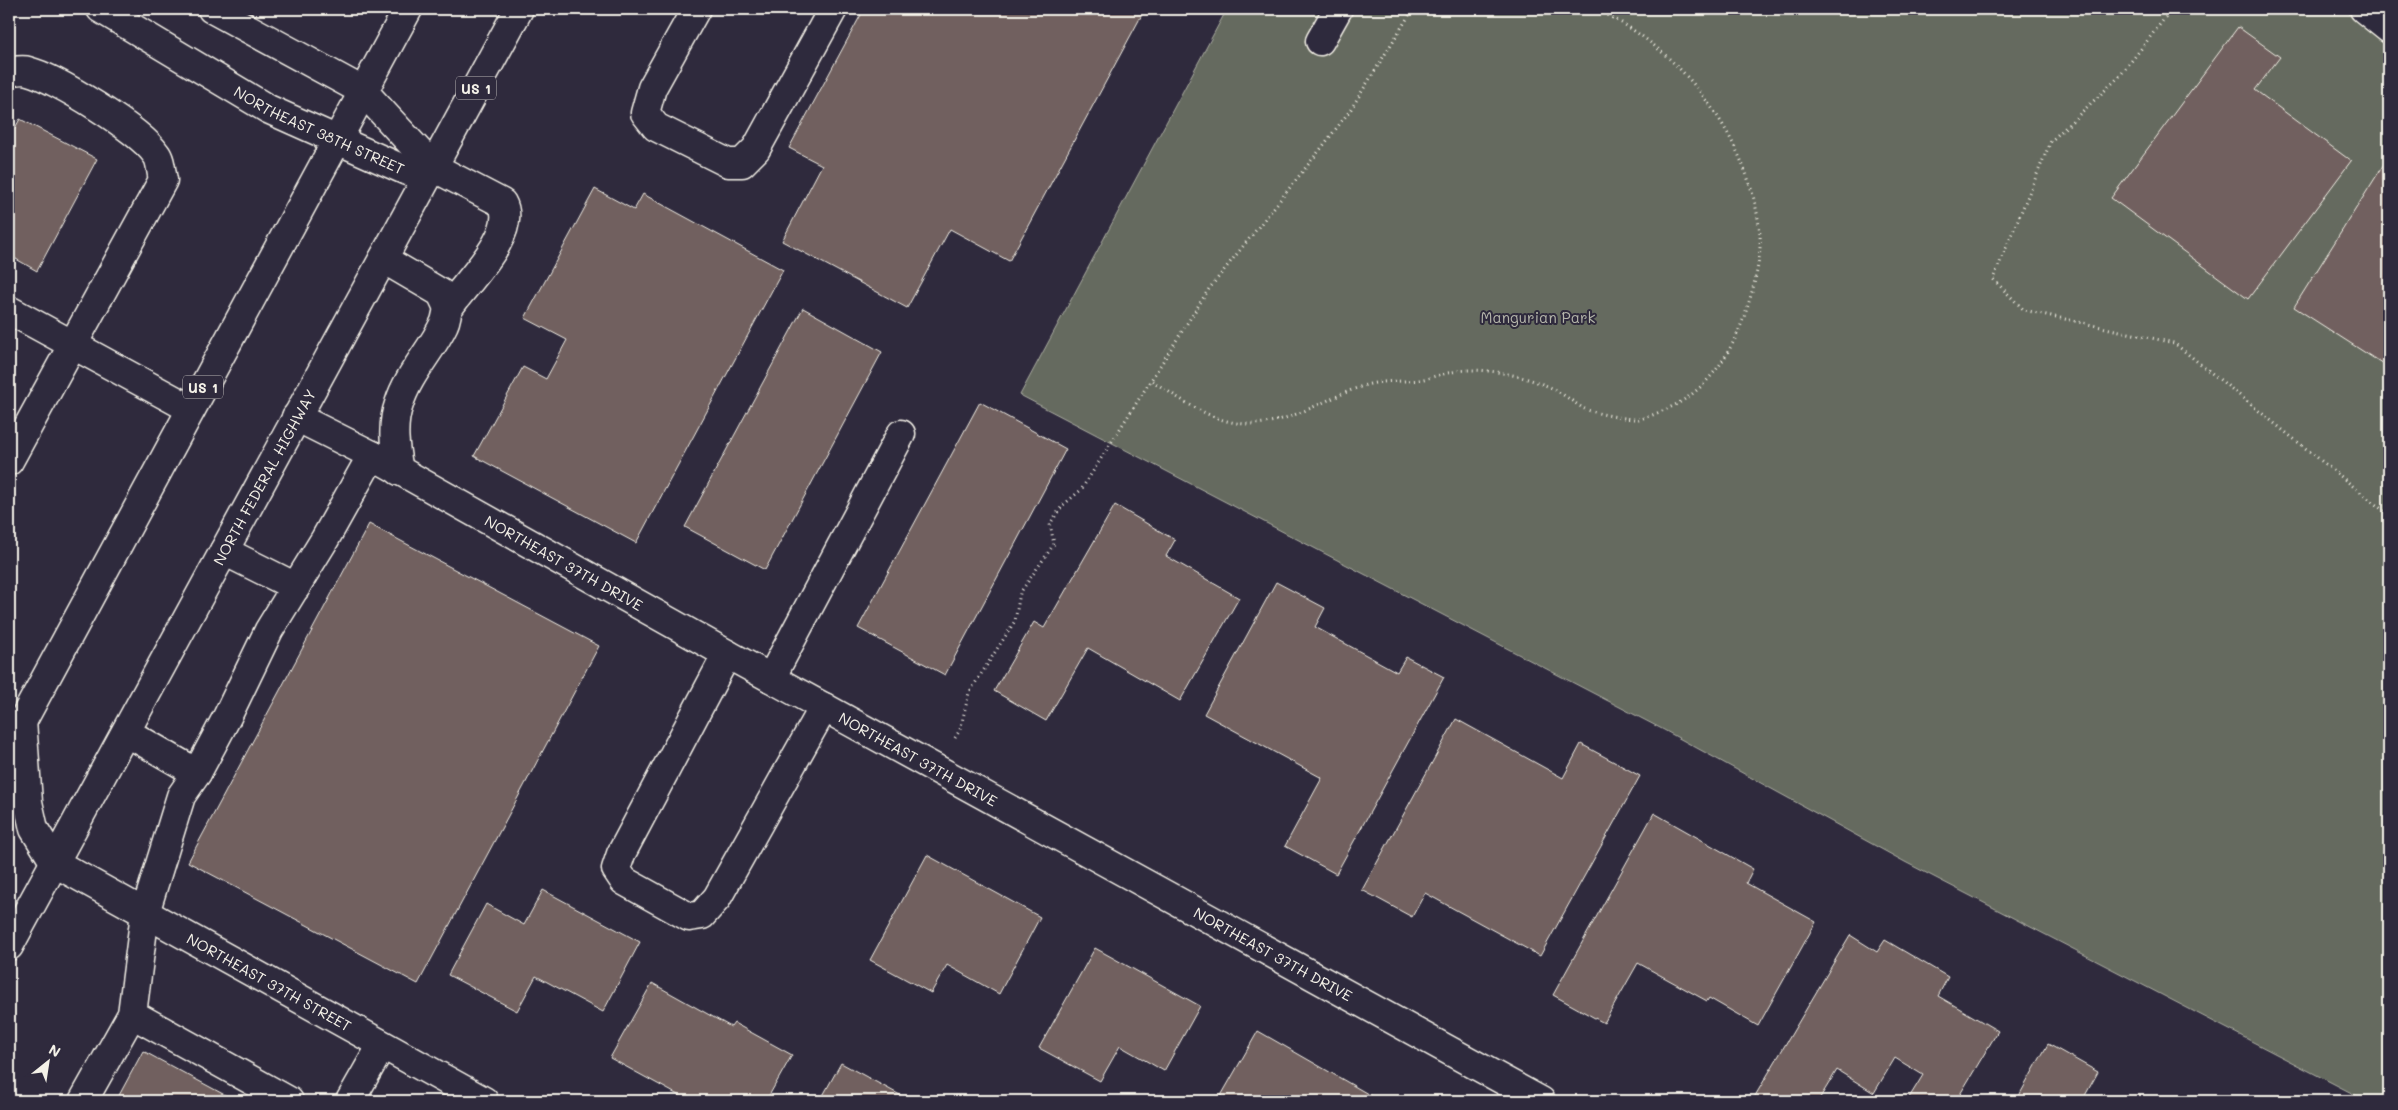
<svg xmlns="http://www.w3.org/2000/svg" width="2398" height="1110" font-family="Mali,sans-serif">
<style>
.green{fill:#656b5e;stroke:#acaea3}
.building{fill:#71615e;stroke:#f4f1e8}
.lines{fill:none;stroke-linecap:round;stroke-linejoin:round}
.minor-casing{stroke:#f4f1e8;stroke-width:31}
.major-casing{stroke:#f4f1e8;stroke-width:31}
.path{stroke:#f4f1e8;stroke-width:3;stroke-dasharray:1 4;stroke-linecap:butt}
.minor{stroke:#2f2a3d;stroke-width:28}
.major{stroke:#2f2a3d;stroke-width:28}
.labels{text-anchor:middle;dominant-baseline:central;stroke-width:4;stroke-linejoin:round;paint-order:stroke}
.shield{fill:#2f2a3d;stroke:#b9b5b5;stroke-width:1}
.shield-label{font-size:14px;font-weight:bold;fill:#f4f1e8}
.street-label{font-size:15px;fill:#f4f1e8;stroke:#2f2a3d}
.park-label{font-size:15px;fill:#b4b5aa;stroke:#2f2a3d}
</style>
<rect width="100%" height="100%" fill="#2f2a3d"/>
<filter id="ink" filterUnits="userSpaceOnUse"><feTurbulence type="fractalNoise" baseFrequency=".02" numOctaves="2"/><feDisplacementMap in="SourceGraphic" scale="10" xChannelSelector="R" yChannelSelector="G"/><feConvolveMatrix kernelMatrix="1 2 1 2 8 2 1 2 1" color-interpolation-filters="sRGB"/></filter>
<g filter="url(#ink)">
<!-- green -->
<polygon class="green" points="1227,9 2389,9 2389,1101 2367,1101 1905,862 1664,730 1020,395"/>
<!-- building -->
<g class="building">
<polygon points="864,9 1145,9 1009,261 950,229 907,308 782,241 822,165 789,148"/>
<polygon points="2238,27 2280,57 2255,90 2351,161 2248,299 2111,198"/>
<polygon points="20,119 97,159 37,271 9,255 9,139"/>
<polygon points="2389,156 2389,368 2294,307"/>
<polygon points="595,189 634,210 643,194 783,270 636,543 474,456 523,367 546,379 567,340 525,318"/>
<polygon points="803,308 882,352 765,570 685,527"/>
<polygon points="980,402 1066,449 945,675 858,628"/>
<polygon points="1115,505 1175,540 1166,556 1239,598 1180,701 1088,648 1046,721 994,691 1034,622 1044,628"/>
<polygon points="369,524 599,646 418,984 188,862"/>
<polygon points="1276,582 1325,608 1315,627 1397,672 1406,657 1444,677 1336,874 1285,846 1322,778 1204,714"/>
<polygon points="1456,719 1563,778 1581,744 1640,776 1540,956 1425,893 1412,917 1362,890"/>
<polygon points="1654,813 1753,869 1746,883 1816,922 1758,1026 1709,998 1707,1001 1638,963 1604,1023 1553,995"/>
<polygon points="927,855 1040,917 999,994 947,965 931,993 870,960"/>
<polygon points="543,890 640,942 603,1012 536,976 517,1011 448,975 486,904 524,925"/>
<polygon points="1850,935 1877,952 1885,940 1948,977 1938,996 1998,1031 1956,1101 1907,1101 1923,1075 1895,1058 1874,1093 1837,1070 1818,1101 1752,1101"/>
<polygon points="1095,948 1200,1006 1164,1071 1120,1046 1100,1081 1039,1048"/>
<polygon points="652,983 731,1027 734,1023 792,1055 766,1101 689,1101 610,1058"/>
<polygon points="1258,1031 1375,1098 1373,1101 1218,1101"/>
<polygon points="2048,1044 2098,1072 2082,1101 2016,1101"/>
<polygon points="143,1051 236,1101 116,1101"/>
<polygon points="841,1063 911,1101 820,1101"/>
</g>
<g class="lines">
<!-- minor casing -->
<g class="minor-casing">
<g id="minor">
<path id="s1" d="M101,9L268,109L407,171L433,167"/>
<path d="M212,9L363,91L433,167L502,203C519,233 466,282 450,306C446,311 447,318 444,324C431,352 408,374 399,404C391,426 395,449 399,471"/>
<polyline points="696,9 652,88 645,113 656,127 728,163 742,163 756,149 833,9"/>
<polyline points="2364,9 2389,29"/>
<polyline points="1320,41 1338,9"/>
<path d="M9,72C15,71 22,69 28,71C56,78 140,130 156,154C161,160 161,172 163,180L9,461"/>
<polyline points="383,259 441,293 448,308"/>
<polyline points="9,310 191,409"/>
<path id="s2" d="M296,417L372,455L727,654L1541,1101"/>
<polyline points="224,551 296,587"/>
<polyline points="727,654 621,854 616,869 624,881 689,917 702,915 717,898 824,707"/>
<polyline points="771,678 901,434"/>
<polyline points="126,732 197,773"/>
<path id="s3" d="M55,863L484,1101"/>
<polyline points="132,1014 289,1101"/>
<polyline points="83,1101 132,1014 145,913 181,796 197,773 227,717 269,630 325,539 372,455"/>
<polyline points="350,1101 382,1045"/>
</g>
</g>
<!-- major casing -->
<g class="major-casing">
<g id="major">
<polyline points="22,721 28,802 34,829 55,863"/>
<polyline points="9,746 408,9"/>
<path id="s4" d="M9,946L519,9"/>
</g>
</g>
<!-- path -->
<g class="path">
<polyline points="2172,9 2119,77 2051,141 1993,279 2024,310 2174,343 2384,511 2389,513"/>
<path d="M1152,381C1176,396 1203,416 1231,422C1279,433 1323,398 1366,385C1383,380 1402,382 1419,380C1435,377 1453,370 1470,370C1495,370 1524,376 1547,386C1560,391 1571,401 1583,408C1591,413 1630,420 1639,419C1649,417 1660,412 1669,408C1702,393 1724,364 1738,332C1749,307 1762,263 1760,235C1752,141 1681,46 1594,9"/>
<polyline points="955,738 960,730 969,693 1015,621 1020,593 1054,544 1050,524 1062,506 1081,490 1209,289 1323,146 1351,109 1413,9"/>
</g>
<!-- minor -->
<use href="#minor" class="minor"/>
<!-- major -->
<use href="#major" class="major"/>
</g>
</g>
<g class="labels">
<!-- shield labels -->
<g class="shield">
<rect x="456" y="76.5" width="40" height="23" rx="4"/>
<rect x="183" y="375.5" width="40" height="23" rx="4"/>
</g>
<g class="shield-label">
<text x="476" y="88">US 1</text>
<text x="203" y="387">US 1</text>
</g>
<!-- street labels -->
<g class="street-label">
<text stroke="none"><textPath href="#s1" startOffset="250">NORTHEAST 38TH STREET</textPath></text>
<text stroke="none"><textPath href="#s4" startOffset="534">NORTH FEDERAL HIGHWAY</textPath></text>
<text stroke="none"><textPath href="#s2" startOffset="305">NORTHEAST 37TH DRIVE</textPath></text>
<text stroke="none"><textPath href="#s2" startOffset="710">NORTHEAST 37TH DRIVE</textPath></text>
<text stroke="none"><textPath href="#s2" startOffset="1115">NORTHEAST 37TH DRIVE</textPath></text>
<text stroke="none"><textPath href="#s3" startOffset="245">NORTHEAST 37TH STREET</textPath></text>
</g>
<!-- park labels -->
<g class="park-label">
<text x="1538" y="317">Mangurian Park</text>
</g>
</g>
<!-- margin -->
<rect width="2398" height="1110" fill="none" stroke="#2f2a3d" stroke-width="30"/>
<rect x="15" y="15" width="2368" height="1080" fill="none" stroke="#f4f1e8" stroke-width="2" filter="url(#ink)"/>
<!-- north arrow -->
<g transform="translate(48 1062) rotate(30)" stroke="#2f2a3d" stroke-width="4" paint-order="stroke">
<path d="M0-4L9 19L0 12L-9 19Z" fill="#f4f1e8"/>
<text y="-8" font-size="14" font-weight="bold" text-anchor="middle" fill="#f4f1e8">N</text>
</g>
</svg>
